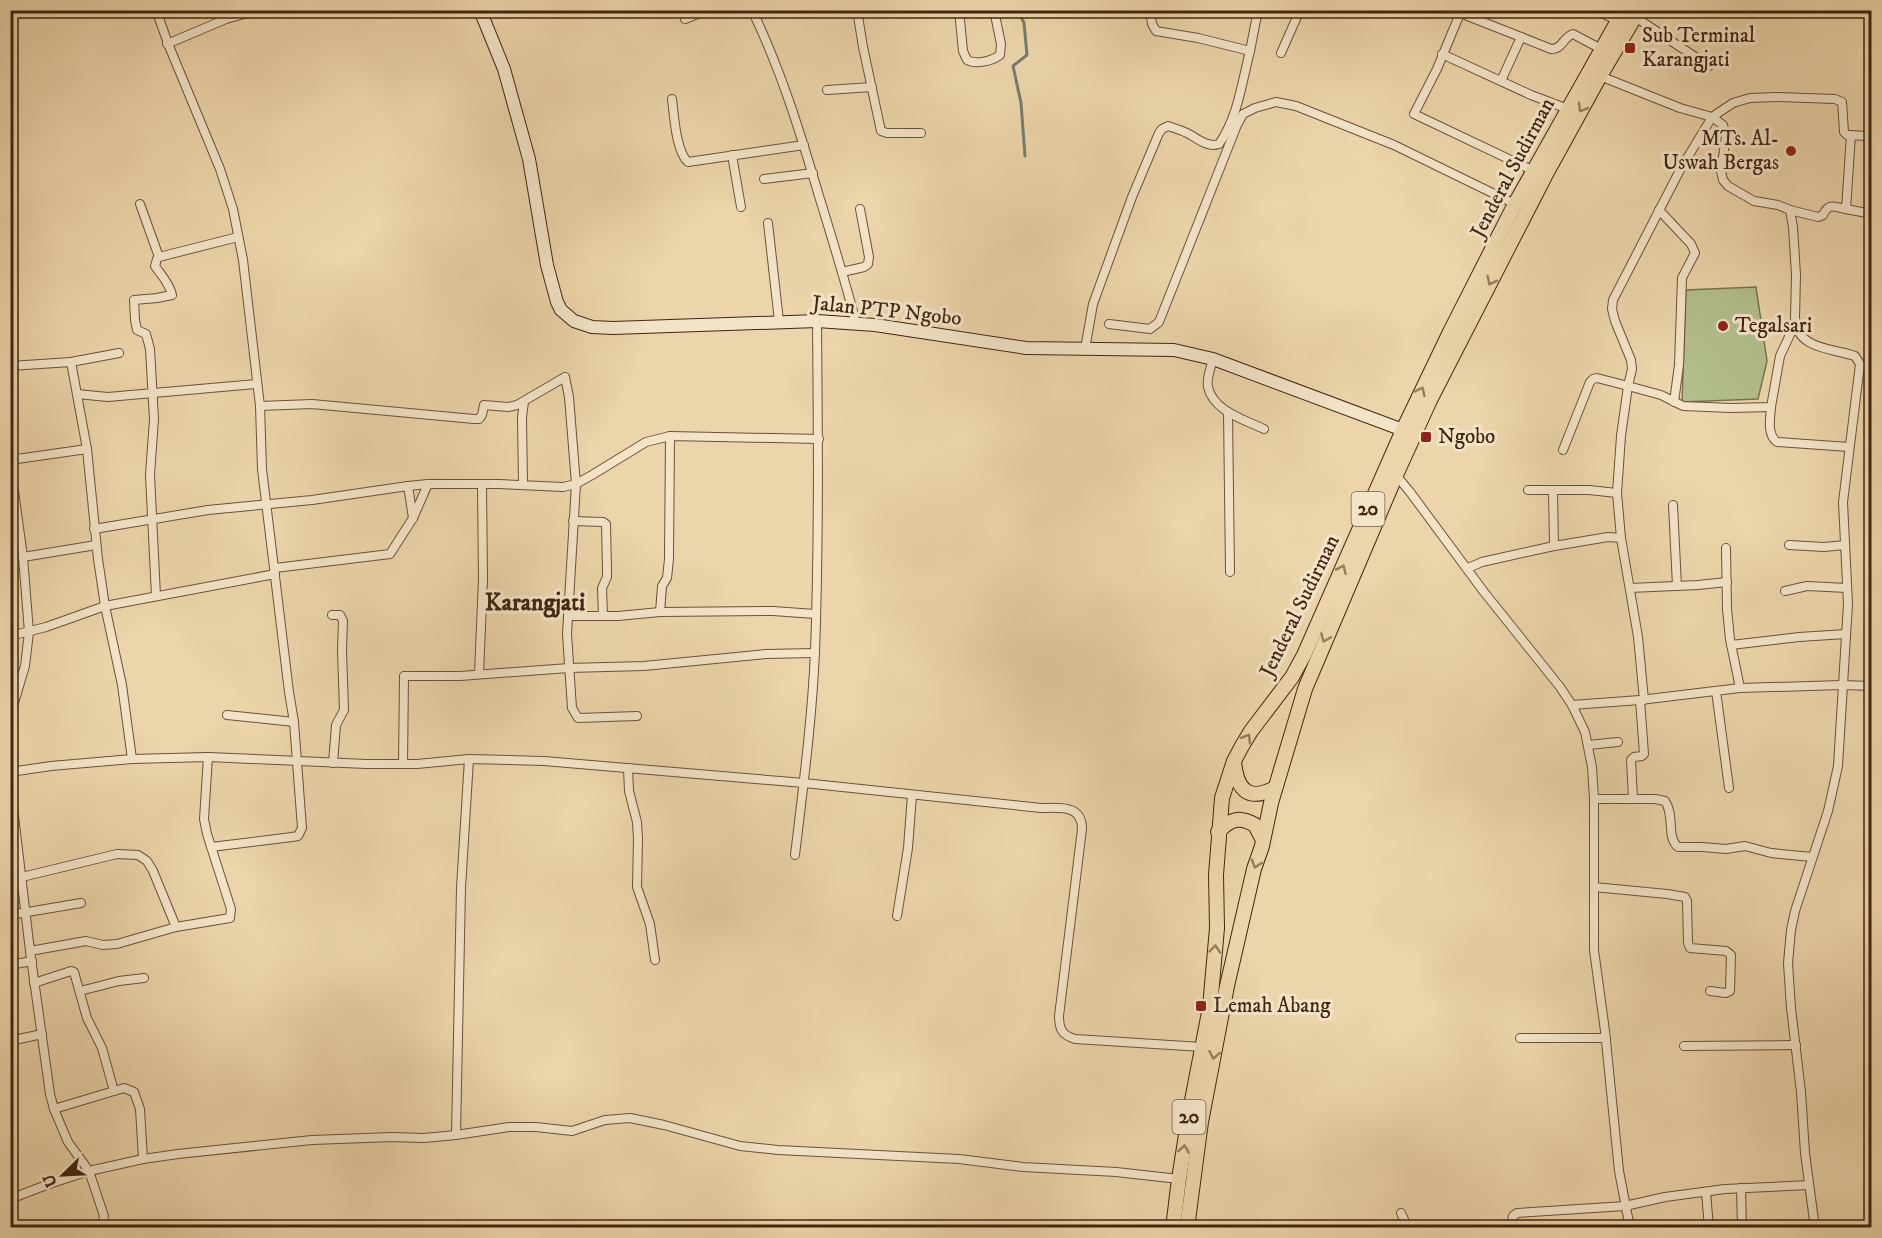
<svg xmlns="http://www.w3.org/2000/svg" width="1882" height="1238" font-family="'IM FELL DW Pica',serif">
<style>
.green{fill:#b2be8d;stroke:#7a7250;stroke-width:1.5}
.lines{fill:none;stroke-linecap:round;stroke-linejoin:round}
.stream{stroke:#767d70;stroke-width:3}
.minor-casing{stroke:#6c5138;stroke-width:10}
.secondary-casing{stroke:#412512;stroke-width:14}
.trunk-casing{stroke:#412512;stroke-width:16}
.minor{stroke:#f3e4c8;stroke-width:8}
.secondary{stroke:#f3e4c8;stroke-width:12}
.trunk{stroke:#ecd5aa;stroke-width:14}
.oneway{stroke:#967d5e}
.poi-dot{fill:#8f2418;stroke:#f3e4c8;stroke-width:2}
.labels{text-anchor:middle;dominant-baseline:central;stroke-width:6;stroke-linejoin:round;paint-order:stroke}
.shield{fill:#f3e4c8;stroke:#765e49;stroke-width:1.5}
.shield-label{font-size:20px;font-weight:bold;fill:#412512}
.poi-label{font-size:21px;fill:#412512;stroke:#f3e4c8;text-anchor:start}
.street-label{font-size:21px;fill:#412512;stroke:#f3e4c8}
.quarter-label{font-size:24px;font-weight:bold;fill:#412512;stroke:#f3e4c8}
</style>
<rect width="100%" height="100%" fill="#ecd5aa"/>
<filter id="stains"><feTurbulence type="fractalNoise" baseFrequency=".00333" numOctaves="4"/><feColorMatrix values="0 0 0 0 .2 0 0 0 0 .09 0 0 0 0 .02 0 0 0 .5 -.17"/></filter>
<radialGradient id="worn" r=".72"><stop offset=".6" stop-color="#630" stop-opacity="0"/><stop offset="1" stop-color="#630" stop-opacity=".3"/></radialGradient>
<!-- green -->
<polygon class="green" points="1756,287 1767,361 1758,399 1682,402 1686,290"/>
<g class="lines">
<!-- stream -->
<polyline class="stream" points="1018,10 1024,23 1027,55 1013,66 1021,103 1025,156"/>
<!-- minor casing -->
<g class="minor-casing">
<g id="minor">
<polyline points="156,10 169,46 220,169 233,209 243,260 260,406 262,469 289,692 294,722 302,828 298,836 292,837 211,847"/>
<path d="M752,10C781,70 800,132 819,196C832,238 845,280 856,323"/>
<polyline points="857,10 863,47 881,131 887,133 921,133"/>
<path d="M959,10L963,51L967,60C976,65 992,61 1000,55L1001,44L994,10"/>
<polyline points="1150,10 1152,24 1156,31 1198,38 1250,51 1258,10"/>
<polyline points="1596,10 1618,21"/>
<polyline points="1461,11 1437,69 1414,114 1536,172"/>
<polyline points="1460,13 1521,37 1501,81"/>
<polyline points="1635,17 1709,66"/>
<polyline points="685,19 707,10"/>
<path d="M1521,37L1551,49C1563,49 1563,37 1573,34L1603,50"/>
<polyline points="167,44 226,19 248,13 248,10"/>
<polyline points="1281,53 1300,10"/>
<polyline points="1442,54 1531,95 1568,109"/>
<path d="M1600,76L1680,108L1712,117L1723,125L1726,136L1721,171L1723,180L1728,186L1754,201L1778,205L1790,210L1793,227L1796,275L1795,317C1796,350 1832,348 1855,356L1860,364L1843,502L1848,604L1838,766L1828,811L1795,911L1791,930L1788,963L1791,1008L1801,1092L1805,1153L1815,1228"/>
<polyline points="827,90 872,87"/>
<path d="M672,99C674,115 676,152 688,162L804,145"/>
<polyline points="732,155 741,207"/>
<polyline points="764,179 813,173"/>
<polyline points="140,204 159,257"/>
<polyline points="1846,209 1872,214"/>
<polyline points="1659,210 1691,244 1695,253 1682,278 1679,365 1674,402"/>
<path d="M1790,210L1818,217L1823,215C1829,202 1834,207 1846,209L1851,135L1865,136L1872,139"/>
<polyline points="768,223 779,321"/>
<polyline points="842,272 864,267 868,264 869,257 860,209"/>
<polyline points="1109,324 1150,329 1159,322 1237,125 1243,114 1255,108 1276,102 1296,106 1394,145 1515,204"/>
<polyline points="1795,324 1780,356 1771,407 1731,408 1683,406 1661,395 1628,386 1632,369 1631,360 1615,321 1612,309 1613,300 1680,170 1712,117 1733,103 1750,98 1777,97 1835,99 1842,102 1844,132 1847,135 1851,135"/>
<path d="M1085,349L1093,304L1132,197L1159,133L1162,129L1168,126C1174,128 1181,130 1187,133C1197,138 1207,148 1219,144C1238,117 1242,82 1250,51"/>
<path d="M1213,359C1211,367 1206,379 1208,387C1213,411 1245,420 1264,429"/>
<polyline points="71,362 119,353"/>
<polyline points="10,366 71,362 87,449 98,559 105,606 122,685 132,759"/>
<polyline points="77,394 108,397 257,384"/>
<polyline points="260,406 312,404 474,419 479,419 482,415 484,405 508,407 517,405 565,377 569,397 576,484 567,634 572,708 578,718 637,716"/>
<path d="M1771,407C1770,419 1767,435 1777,442L1849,447"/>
<polyline points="1228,412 1230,572"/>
<polyline points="1563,450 1590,382 1593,379 1597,378 1628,386 1621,436 1617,493"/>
<polyline points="10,460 87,449"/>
<polyline points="10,462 23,557 29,632 25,666 10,716"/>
<polyline points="1396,475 1410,492 1484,592 1560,687 1572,705 1585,732 1592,767 1594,799 1594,950 1605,1031 1619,1171 1630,1228"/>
<polyline points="523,485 522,417 524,402"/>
<polyline points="408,486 413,518"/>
<polyline points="1528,490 1589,490 1617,493 1621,538"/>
<polyline points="1553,490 1554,546"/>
<polyline points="1673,505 1677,586"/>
<polyline points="573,521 603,522 606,524 607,570 607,577 602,588 603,616"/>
<polyline points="94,529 208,510 312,500 408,486 428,484 499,484 563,487 576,484 592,475 646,442 670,436 819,439"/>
<polyline points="10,543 21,542"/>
<polyline points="1789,545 1824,547 1845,545"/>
<polyline points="1726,548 1727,609 1730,639 1740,688"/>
<polyline points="23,557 96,545"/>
<polyline points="275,568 390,554 413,518 428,484"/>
<polyline points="1468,568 1482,562 1554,546 1608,537 1621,538 1638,637 1644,700"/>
<polyline points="1630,588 1698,585 1727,582"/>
<polyline points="1785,591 1807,586 1847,588"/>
<path d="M156,596L150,475L154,419L150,349L146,334L137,330L135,320L134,300L157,298L172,295C170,284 161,275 155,266L157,259L159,257L238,237"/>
<polyline points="660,612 662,586 667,578 669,559 670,436"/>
<polyline points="332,615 340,615 343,621 342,651 344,710 336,725 333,763"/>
<polyline points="568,616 618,616 660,612 773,611 815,614"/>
<polyline points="10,636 46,627 105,606 275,574"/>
<polyline points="1731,645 1799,637 1846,634"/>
<polyline points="479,674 483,579 482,485"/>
<polyline points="1716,691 1729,788"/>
<polyline points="1572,705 1640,700 1740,688 1842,685 1872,686"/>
<polyline points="227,715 294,722"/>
<polyline points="1588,745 1618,742"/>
<polyline points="403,764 404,676 460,676 569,668 644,666 766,654 815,653"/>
<polyline points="628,768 629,791 637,822 638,839 637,887 650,924 655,960"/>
<path d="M10,772L51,766L132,759L208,757L366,764H417L469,759L544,761L804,783L1041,808C1059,808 1082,804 1082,829L1059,1016C1059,1029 1062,1035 1075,1039L1202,1047"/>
<polyline points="10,782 30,951 50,1094 54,1109 68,1142 89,1171 104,1216 103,1221 98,1228"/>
<path d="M1594,799H1655L1665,801C1675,815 1666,837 1678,847H1702L1726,849L1745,846L1771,853L1812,857"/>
<polyline points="1633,799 1631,760 1634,757 1642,756 1644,754 1640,700"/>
<path d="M795,855C803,788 812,720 815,652C819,542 818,431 817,321"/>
<polyline points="22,877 117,854 138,855 147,861 153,871 176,927"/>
<polyline points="1594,887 1667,894 1685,897 1687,901 1688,943 1690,948 1726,951 1731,955 1730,991 1726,993 1710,991"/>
<polyline points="10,915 81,903"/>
<polyline points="897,916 908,848 912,795"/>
<polyline points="30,951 86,941 103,945 117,944 176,927 230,918 231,909 207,834 204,819 208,757"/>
<polyline points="10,965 32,961"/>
<polyline points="34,983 71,971 74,972 87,1018 102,1048 114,1091"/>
<polyline points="80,991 119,981 144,978"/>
<polyline points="1520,1038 1606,1038"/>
<polyline points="10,1041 42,1034"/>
<polyline points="1684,1046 1796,1045"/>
<polyline points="54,1109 124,1088 134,1092 140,1109 143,1159"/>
<polyline points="456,1135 461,888 469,759"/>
<polyline points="10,1186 15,1197"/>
<polyline points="1741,1188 1742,1228"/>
<polyline points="1706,1192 1709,1228"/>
<polyline points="10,1199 49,1184 89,1171 143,1159 178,1154 312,1140 392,1137 424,1138 456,1135 509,1127 536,1127 572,1131 605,1120 630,1118 664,1125 740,1146 778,1150 959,1159 1023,1167 1116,1172 1179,1179"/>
<polyline points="1401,1213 1408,1228"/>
<polyline points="1511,1228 1513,1216 1517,1213 1625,1206 1665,1197 1725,1189 1809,1185"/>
</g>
</g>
<!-- secondary casing -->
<g class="secondary-casing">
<polyline id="secondary" points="480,10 504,69 529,159 547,265 557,302 561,310 574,321 592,327 613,328 817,321 875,325 1026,348 1174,350 1213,359 1403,430"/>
</g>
<!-- trunk casing -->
<g class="trunk-casing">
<g id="trunk">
<path d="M1234,762C1237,790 1248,802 1275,788"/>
<path d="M1218,832C1230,819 1239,816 1255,825L1263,840"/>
<polyline points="1173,1228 1179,1179 1189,1116 1210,1007 1217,928 1216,875 1222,798 1234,761 1242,746 1251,731 1292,677 1304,655 1403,430 1450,332 1515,204 1624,10"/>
<polyline points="1187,1228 1201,1122 1227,986 1254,869 1262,846 1271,803 1305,689 1396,475 1430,400 1545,176 1600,76 1639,10"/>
</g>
</g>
<!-- minor -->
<use href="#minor" class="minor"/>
<!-- secondary -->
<use href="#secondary" class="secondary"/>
<!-- trunk -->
<use href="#trunk" class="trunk"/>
</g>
<!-- one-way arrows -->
<defs><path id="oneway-chevron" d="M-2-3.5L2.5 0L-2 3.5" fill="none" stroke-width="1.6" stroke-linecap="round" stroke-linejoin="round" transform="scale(1.5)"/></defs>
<g class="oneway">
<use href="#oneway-chevron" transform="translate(1582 108) rotate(120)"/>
<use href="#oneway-chevron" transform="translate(1491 281) rotate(117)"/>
<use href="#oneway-chevron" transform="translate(1421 391) rotate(-64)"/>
<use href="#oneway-chevron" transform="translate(1342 569) rotate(-66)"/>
<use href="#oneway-chevron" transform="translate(1325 638) rotate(113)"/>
<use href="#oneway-chevron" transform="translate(1247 738) rotate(-58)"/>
<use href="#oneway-chevron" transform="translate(1256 864) rotate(108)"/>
<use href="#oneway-chevron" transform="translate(1215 949) rotate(-85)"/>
<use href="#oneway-chevron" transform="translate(1214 1055) rotate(100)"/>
<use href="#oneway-chevron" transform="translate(1184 1149) rotate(-81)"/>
</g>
<!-- markers -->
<g class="poi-dot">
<rect x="1624" y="42" width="12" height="12" rx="3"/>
<circle cx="1791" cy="151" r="6"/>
<circle cx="1723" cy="326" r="6"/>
<rect x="1420" y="431" width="12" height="12" rx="3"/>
<rect x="1195" y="1000" width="12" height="12" rx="3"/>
</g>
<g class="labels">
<!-- shield labels -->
<g class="shield">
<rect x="1351.5" y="492" width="33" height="34" rx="4.5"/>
<rect x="1172.5" y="1100" width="33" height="34" rx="4.5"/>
</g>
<g class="shield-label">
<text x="1368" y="509">20</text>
<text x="1189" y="1117">20</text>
</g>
<!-- poi labels -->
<g class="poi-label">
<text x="1642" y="36">Sub Terminal<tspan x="1642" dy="24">Karangjati</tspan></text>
<text x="1779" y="139" text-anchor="end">MTs. Al-<tspan x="1779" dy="24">Uswah Bergas</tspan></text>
<text x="1735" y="326">Tegalsari</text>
<text x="1438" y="437">Ngobo</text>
<text x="1213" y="1006">Lemah Abang</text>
</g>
<!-- street labels -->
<g class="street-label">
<text transform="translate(1513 168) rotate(-62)">Jenderal Sudirman</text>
<text transform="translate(887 311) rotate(6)">Jalan PTP Ngobo</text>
<text transform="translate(1300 606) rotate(-64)">Jenderal Sudirman</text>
</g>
<!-- quarter labels -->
<g class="quarter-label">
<text x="535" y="603">Karangjati</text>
</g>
</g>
<!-- margin -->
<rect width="1882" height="1238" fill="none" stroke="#ecd5aa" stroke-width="36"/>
<rect x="12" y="12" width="1858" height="1214" fill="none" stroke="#412512" stroke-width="3"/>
<rect x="18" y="18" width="1846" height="1202" fill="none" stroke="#412512" stroke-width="1.5"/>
<!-- north arrow -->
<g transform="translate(63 1175) rotate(246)" stroke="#f3e4c8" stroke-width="4.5" paint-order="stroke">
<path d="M0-4.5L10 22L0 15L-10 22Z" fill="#412512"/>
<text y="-9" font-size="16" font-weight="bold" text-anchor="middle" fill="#412512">U</text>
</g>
<rect width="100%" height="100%" filter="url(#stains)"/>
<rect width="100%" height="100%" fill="url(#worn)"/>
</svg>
